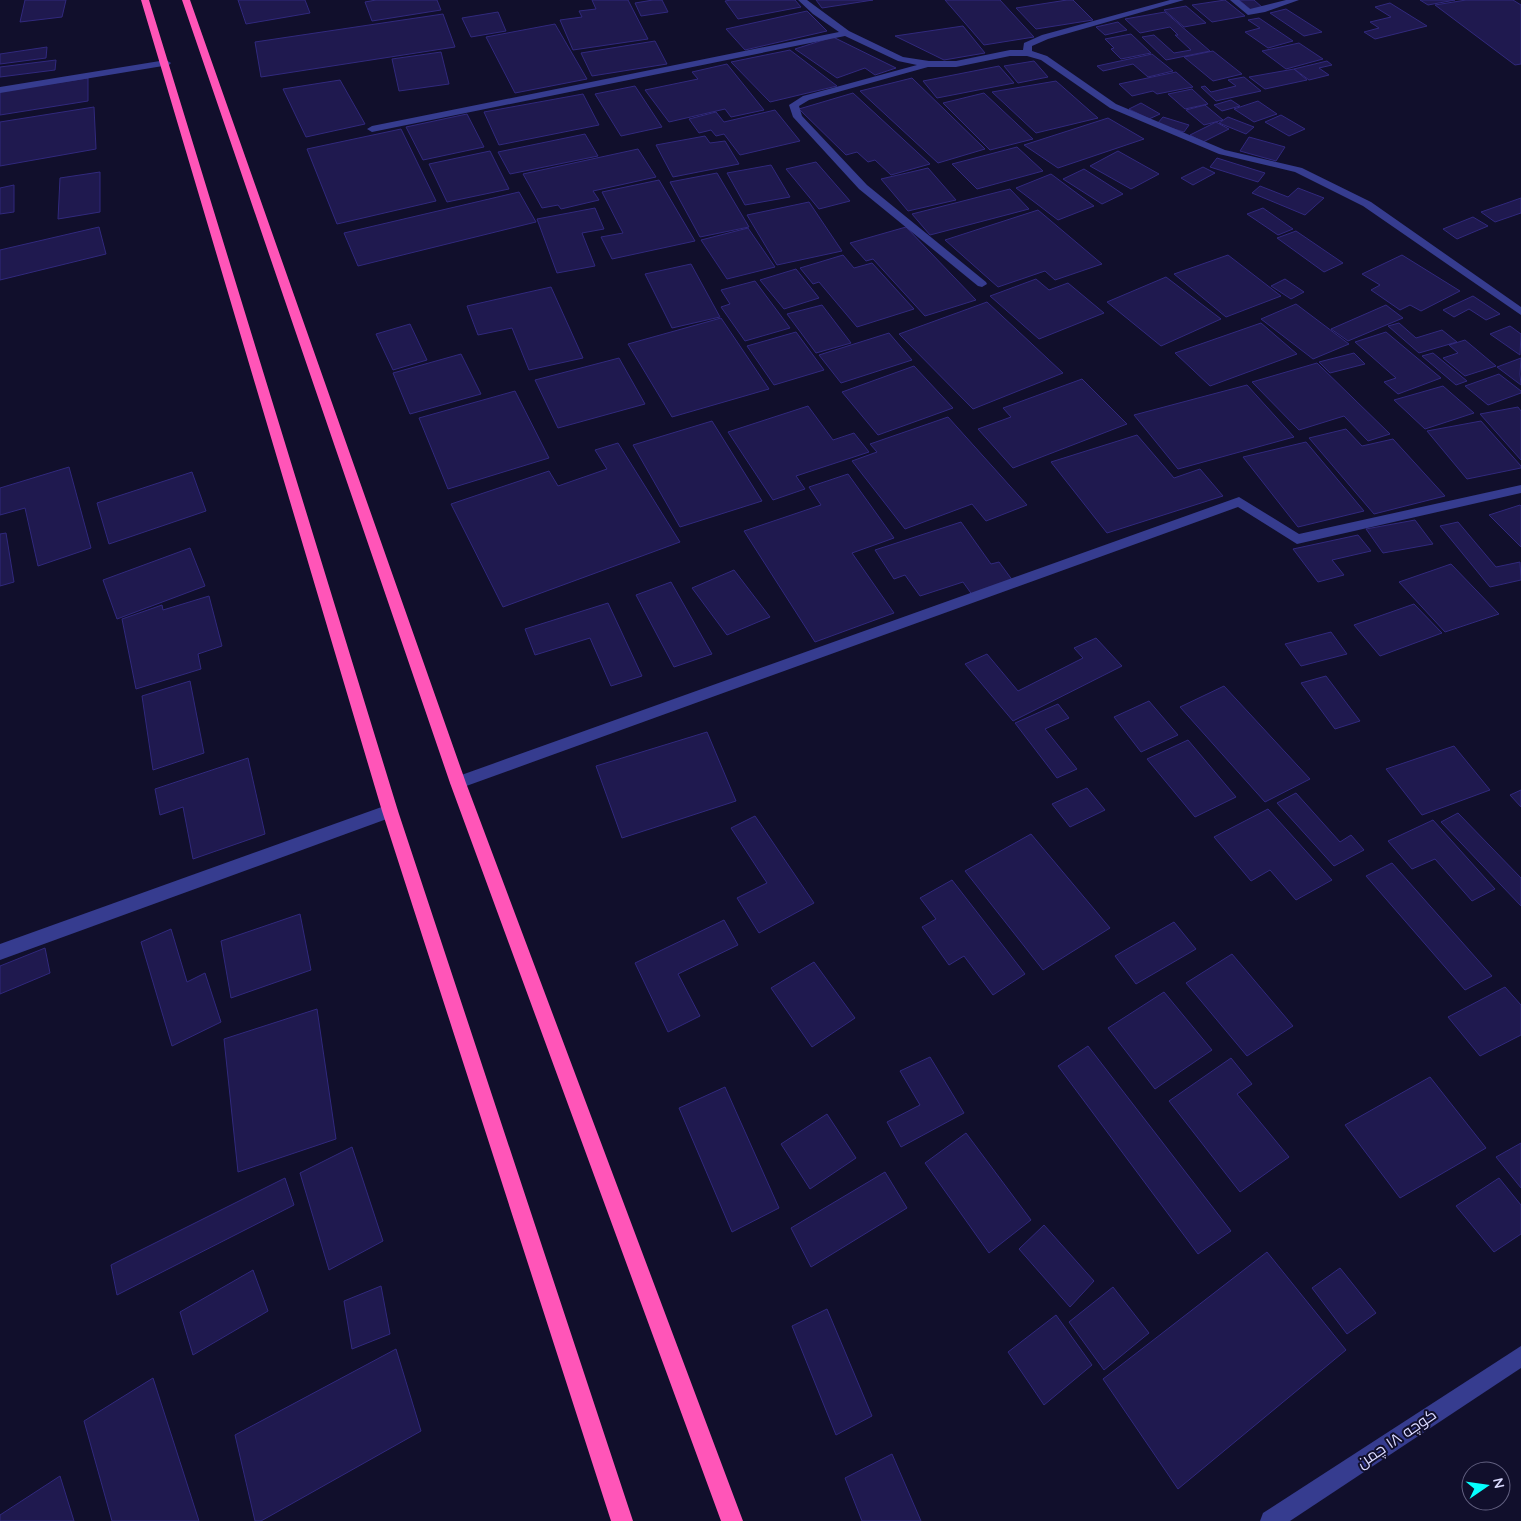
<svg xmlns="http://www.w3.org/2000/svg" width="1521" height="1521" font-family="Quicksand,Cairo,sans-serif">
<style>
.building{fill:#1f194f;stroke:#31297d}
.lines{fill:none;stroke-linecap:round;stroke-linejoin:round}
.minor{fill:#363c8f;fill-rule:evenodd}
.highway{fill:#ff55b8;fill-rule:evenodd}
.labels{text-anchor:middle;dominant-baseline:central;stroke-width:4;stroke-linejoin:round;paint-order:stroke}
.near-street-label{font-size:16px;fill:#dbdaff;stroke:#110f2c}
</style>
<rect width="100%" height="100%" fill="#110f2c"/>
<!-- building -->
<g class="building">
<polygon points="25,0 66,0 62,17 20,22"/>
<polygon points="238,0 305,0 310,13 246,24"/>
<polygon points="376,0 437,0 441,10 372,21 365,2"/>
<polygon points="592,0 628,0 648,39 573,50 560,20 582,17 579,11 596,9"/>
<polygon points="653,0 662,0 668,12 641,16 635,3"/>
<polygon points="731,0 795,0 801,7 738,19 725,1"/>
<polygon points="816,0 873,0 822,8"/>
<polygon points="945,0 1000,0 1034,37 984,45"/>
<polygon points="1067,0 1073,0 1093,20 1036,29 1016,8"/>
<polygon points="1225,0 1245,16 1212,22 1192,5"/>
<polygon points="1239,0 1254,0 1263,8 1251,10"/>
<polygon points="1420,0 1455,0 1428,5"/>
<polygon points="1466,0 1513,0 1521,5 1521,64 1515,65 1435,5"/>
<polygon points="1390,3 1427,26 1375,39 1364,32 1379,28 1370,22 1391,17 1375,7"/>
<polygon points="1186,6 1206,23 1184,27 1164,10"/>
<polygon points="1286,9 1322,32 1304,36 1270,13"/>
<polygon points="807,11 827,31 745,50 726,29"/>
<polygon points="498,12 506,31 471,37 462,18"/>
<polygon points="1165,12 1210,51 1166,60 1142,37 1154,35 1174,53 1191,50 1175,35 1178,35 1170,27 1140,33 1125,19"/>
<polygon points="443,14 455,47 261,77 255,42"/>
<polygon points="1259,18 1293,41 1268,48 1245,32 1260,28 1248,20"/>
<polygon points="1118,22 1127,30 1105,35 1096,27"/>
<polygon points="555,24 587,79 515,93 486,37"/>
<polygon points="963,26 985,53 944,60 895,36"/>
<polygon points="1131,34 1151,53 1121,59 1111,49 1114,48 1105,39"/>
<polygon points="833,37 896,68 875,75 865,68 837,78 795,49"/>
<polygon points="655,41 667,64 592,76 581,53"/>
<polygon points="1299,43 1323,59 1286,69 1262,51"/>
<polygon points="47,47 46,58 0,64 0,54"/>
<polygon points="790,50 837,86 770,102 731,62"/>
<polygon points="1213,51 1242,74 1213,81 1184,57"/>
<polygon points="441,52 449,84 399,91 392,59"/>
<polygon points="1152,54 1173,71 1148,77 1133,64 1103,71 1097,66"/>
<polygon points="56,60 55,70 0,77 0,67"/>
<polygon points="1034,61 1048,77 1018,83 1004,66"/>
<polygon points="1327,61 1332,65 1319,68 1329,75 1309,80 1294,69"/>
<polygon points="727,64 764,110 731,117 725,109 669,122 645,90 698,79 692,72"/>
<polygon points="999,66 1014,83 937,98 923,81"/>
<polygon points="1294,69 1307,80 1265,89 1249,77"/>
<polygon points="1176,72 1193,87 1157,94 1153,91 1132,96 1119,84"/>
<polygon points="1244,77 1261,91 1216,101 1201,87 1205,86 1211,92 1236,86 1228,80"/>
<polygon points="88,78 88,101 0,115 0,91"/>
<polygon points="912,78 985,149 938,163 860,91"/>
<polygon points="340,80 365,124 306,137 283,89"/>
<polygon points="1056,81 1098,118 1036,133 992,92"/>
<polygon points="635,86 662,127 621,136 595,94"/>
<polygon points="1192,89 1208,104 1185,109 1168,94"/>
<polygon points="853,93 930,164 891,175 875,160 868,162 857,152 846,155 799,109"/>
<polygon points="984,93 1033,139 990,150 943,103"/>
<polygon points="583,94 599,125 499,145 484,112"/>
<polygon points="1231,100 1240,106 1222,111 1214,105"/>
<polygon points="1258,101 1277,114 1254,122 1234,109"/>
<polygon points="1141,103 1160,114 1149,119 1129,109"/>
<polygon points="1205,105 1223,120 1204,125 1186,110"/>
<polygon points="94,107 96,149 0,166 0,122"/>
<polygon points="775,110 800,141 740,155 724,134 716,136 711,130 699,133 689,119 716,112 724,122"/>
<polygon points="467,114 484,147 423,160 406,127"/>
<polygon points="1281,115 1305,129 1289,136 1265,122"/>
<polygon points="1163,117 1189,125 1184,132 1157,124"/>
<polygon points="1228,117 1254,127 1246,134 1219,123"/>
<polygon points="1108,118 1144,139 1058,168 1024,145"/>
<polygon points="1216,122 1229,129 1203,142 1190,135"/>
<polygon points="401,129 436,201 337,224 307,149"/>
<polygon points="585,134 598,156 510,174 498,152"/>
<polygon points="705,136 710,143 725,141 739,164 673,177 656,145"/>
<polygon points="1249,137 1285,147 1276,161 1240,151"/>
<polygon points="1017,147 1043,171 977,189 952,164"/>
<polygon points="638,149 656,177 593,191 599,200 561,209 558,205 542,208 523,174"/>
<polygon points="490,151 509,189 447,202 429,164"/>
<polygon points="1118,151 1159,174 1131,189 1090,166"/>
<polygon points="1217,158 1265,173 1258,182 1210,167"/>
<polygon points="816,162 850,201 819,209 786,169"/>
<polygon points="771,165 790,197 745,205 727,173"/>
<polygon points="1203,167 1215,173 1193,185 1181,178"/>
<polygon points="928,168 956,200 908,211 881,179"/>
<polygon points="1084,169 1123,194 1102,204 1063,179"/>
<polygon points="100,172 100,212 58,219 60,178"/>
<polygon points="717,173 749,227 700,237 670,182"/>
<polygon points="1051,174 1094,206 1058,220 1016,188"/>
<polygon points="659,180 695,241 612,259 601,237 623,233 602,192"/>
<polygon points="14,185 14,212 0,214 0,188"/>
<polygon points="1260,186 1288,197 1298,188 1324,198 1305,215 1252,193"/>
<polygon points="1010,189 1029,209 930,235 912,214"/>
<polygon points="519,192 536,222 358,266 344,233"/>
<polygon points="1521,198 1521,213 1495,222 1481,212"/>
<polygon points="809,202 842,251 777,265 747,215"/>
<polygon points="595,208 604,229 582,233 595,266 557,273 537,219"/>
<polygon points="1263,208 1293,229 1278,235 1247,214"/>
<polygon points="1038,210 1102,264 1055,280 1045,271 998,287 945,240"/>
<polygon points="1473,217 1488,226 1457,239 1443,229"/>
<polygon points="99,227 106,254 0,280 0,250"/>
<polygon points="906,227 976,300 925,316 873,259 866,261 850,243"/>
<polygon points="748,228 775,267 727,279 701,240"/>
<polygon points="1296,231 1343,263 1324,272 1277,238"/>
<polygon points="843,255 854,268 872,263 914,309 857,327 819,282 813,284 800,268"/>
<polygon points="1228,255 1281,296 1226,317 1174,274"/>
<polygon points="1402,255 1460,291 1421,311 1410,305 1400,310 1371,290 1380,285 1362,274"/>
<polygon points="691,264 720,317 672,328 645,274"/>
<polygon points="796,269 819,298 784,309 760,280"/>
<polygon points="1166,277 1221,319 1161,346 1107,302"/>
<polygon points="1036,279 1049,290 1068,283 1104,313 1039,339 990,296"/>
<polygon points="1285,279 1304,292 1291,299 1271,286"/>
<polygon points="755,281 790,328 745,341 721,307 730,304 721,290"/>
<polygon points="551,287 583,358 529,370 512,328 478,335 467,306"/>
<polygon points="1473,296 1500,314 1486,320 1469,309 1454,317 1443,310"/>
<polygon points="987,302 1063,373 973,409 899,334"/>
<polygon points="1296,304 1349,344 1313,359 1261,319"/>
<polygon points="822,305 851,343 816,353 787,314"/>
<polygon points="1386,305 1403,318 1348,341 1331,329"/>
<polygon points="721,318 769,389 672,417 628,344"/>
<polygon points="1261,323 1297,354 1210,386 1175,353"/>
<polygon points="1399,323 1416,338 1442,330 1457,342 1419,353 1388,326"/>
<polygon points="410,324 427,360 393,370 376,334"/>
<polygon points="1510,326 1521,334 1520,355 1490,334"/>
<polygon points="796,332 824,370 774,385 747,346"/>
<polygon points="1386,332 1441,378 1398,394 1384,382 1396,378 1355,342"/>
<polygon points="889,333 912,360 841,383 819,355"/>
<polygon points="1465,340 1496,366 1465,376 1443,358 1458,353 1449,345"/>
<polygon points="1354,353 1365,364 1330,373 1319,362"/>
<polygon points="1433,353 1467,381 1456,385 1422,356"/>
<polygon points="461,354 481,394 410,414 393,373"/>
<polygon points="619,358 645,404 558,428 535,380"/>
<polygon points="1521,358 1520,374 1521,385 1497,367"/>
<polygon points="1317,363 1390,434 1368,441 1344,416 1299,430 1252,382"/>
<polygon points="914,366 953,408 878,435 842,392"/>
<polygon points="1499,374 1521,391 1521,393 1488,405 1465,386"/>
<polygon points="1082,379 1127,424 1013,468 978,429 1011,417 1003,408"/>
<polygon points="1247,385 1294,437 1178,469 1134,415"/>
<polygon points="1443,386 1474,413 1425,429 1394,400"/>
<polygon points="515,391 549,458 448,489 419,418"/>
<polygon points="808,406 833,440 854,433 869,452 796,476 805,489 773,500 728,432"/>
<polygon points="1518,407 1521,411 1521,460 1480,414"/>
<polygon points="948,417 1027,505 986,521 972,504 905,529 852,461 877,452 870,444"/>
<polygon points="712,421 762,501 680,527 633,445"/>
<polygon points="1481,421 1521,466 1521,468 1467,479 1427,431"/>
<polygon points="1346,429 1362,446 1393,439 1445,496 1374,514 1309,438"/>
<polygon points="1137,435 1174,478 1200,469 1223,496 1107,533 1051,462"/>
<polygon points="1306,442 1364,511 1298,527 1243,457"/>
<polygon points="618,443 680,542 503,607 451,504 549,471 558,486 607,469 595,450"/>
<polygon points="69,467 91,548 38,566 25,508 0,515 0,488"/>
<polygon points="192,472 206,511 109,544 97,503"/>
<polygon points="848,474 894,538 852,553 894,613 815,642 744,531 821,505 809,487"/>
<polygon points="1520,505 1521,506 1521,547 1489,515"/>
<polygon points="1415,520 1433,544 1383,553 1366,529"/>
<polygon points="961,522 991,564 999,562 1013,581 973,596 963,582 920,596 905,575 894,579 875,550"/>
<polygon points="1458,522 1496,567 1520,562 1521,580 1490,587 1440,526"/>
<polygon points="6,533 14,582 0,586 0,534"/>
<polygon points="1358,535 1371,551 1332,560 1344,575 1318,582 1293,549"/>
<polygon points="190,548 205,586 117,619 103,580"/>
<polygon points="1451,564 1499,614 1445,632 1399,582"/>
<polygon points="734,570 770,617 727,635 692,588"/>
<polygon points="671,582 712,654 674,667 636,595"/>
<polygon points="209,596 222,646 198,654 201,669 136,689 122,619 162,605 163,610"/>
<polygon points="608,603 642,676 611,686 590,638 535,655 525,629"/>
<polygon points="1414,604 1442,633 1380,656 1354,625"/>
<polygon points="1331,632 1347,654 1301,666 1285,644"/>
<polygon points="1096,638 1122,666 1013,721 965,664 987,654 1018,691 1083,658 1074,648"/>
<polygon points="1326,676 1360,721 1335,729 1301,683"/>
<polygon points="190,681 204,753 153,770 142,696"/>
<polygon points="1224,686 1310,779 1265,802 1180,707"/>
<polygon points="1149,701 1178,735 1141,752 1114,717"/>
<polygon points="1058,704 1069,718 1045,729 1077,769 1057,778 1015,723"/>
<polygon points="707,732 736,801 622,838 596,766"/>
<polygon points="1188,740 1236,797 1195,817 1147,759"/>
<polygon points="1454,746 1490,790 1422,815 1386,769"/>
<polygon points="248,758 265,834 193,859 183,807 160,815 155,789"/>
<polygon points="1087,788 1105,810 1070,827 1052,804"/>
<polygon points="1521,790 1521,807 1510,795"/>
<polygon points="1296,793 1340,842 1351,835 1364,850 1334,866 1277,803"/>
<polygon points="1268,809 1332,880 1296,900 1270,870 1251,881 1214,837"/>
<polygon points="1458,813 1521,878 1521,906 1441,822"/>
<polygon points="755,816 814,903 759,933 737,898 767,883 731,828"/>
<polygon points="1433,820 1495,889 1472,901 1435,859 1412,869 1388,841"/>
<polygon points="1031,834 1110,928 1043,970 965,871"/>
<polygon points="1392,863 1492,976 1465,990 1366,876"/>
<polygon points="952,880 1025,974 993,995 964,956 949,965 922,927 936,919 920,898"/>
<polygon points="300,914 311,970 231,998 221,941"/>
<polygon points="724,920 738,945 678,974 700,1016 668,1032 635,963"/>
<polygon points="1174,922 1196,949 1136,984 1115,956"/>
<polygon points="171,929 187,982 205,973 221,1022 172,1046 141,942"/>
<polygon points="45,948 50,973 0,994 0,966"/>
<polygon points="1232,954 1293,1026 1247,1056 1186,983"/>
<polygon points="814,962 855,1018 812,1047 771,988"/>
<polygon points="1505,987 1521,1005 1521,1035 1480,1056 1448,1017"/>
<polygon points="1164,992 1212,1050 1155,1089 1108,1028"/>
<polygon points="317,1009 336,1139 238,1172 224,1039"/>
<polygon points="1088,1046 1231,1231 1198,1254 1058,1066"/>
<polygon points="930,1057 964,1113 901,1147 887,1122 920,1105 900,1071"/>
<polygon points="1231,1058 1252,1084 1237,1094 1289,1157 1240,1192 1169,1101"/>
<polygon points="1430,1077 1486,1148 1400,1198 1345,1125"/>
<polygon points="725,1087 779,1208 732,1232 679,1108"/>
<polygon points="827,1114 856,1158 810,1189 781,1144"/>
<polygon points="966,1133 1031,1220 989,1253 925,1163"/>
<polygon points="1521,1143 1521,1188 1496,1157"/>
<polygon points="352,1147 383,1241 329,1270 300,1173"/>
<polygon points="885,1172 907,1208 811,1267 791,1228"/>
<polygon points="285,1178 294,1205 117,1295 111,1265"/>
<polygon points="1499,1178 1521,1205 1521,1234 1494,1252 1456,1206"/>
<polygon points="1044,1225 1094,1281 1070,1307 1019,1249"/>
<polygon points="1267,1252 1346,1350 1178,1489 1103,1379"/>
<polygon points="1340,1268 1376,1313 1347,1334 1312,1288"/>
<polygon points="253,1270 268,1311 193,1355 180,1312"/>
<polygon points="381,1286 390,1334 352,1349 344,1301"/>
<polygon points="1113,1287 1149,1333 1104,1370 1069,1322"/>
<polygon points="827,1309 872,1416 836,1435 792,1326"/>
<polygon points="1056,1315 1092,1365 1044,1405 1008,1352"/>
<polygon points="396,1349 421,1431 261,1521 255,1521 235,1435"/>
<polygon points="153,1378 199,1521 112,1521 84,1421"/>
<polygon points="892,1454 921,1521 862,1521 845,1478"/>
<polygon points="60,1476 74,1521 0,1521 0,1515"/>
</g>
<g class="lines">
<!-- minor -->
<g class="minor">
<polygon points="798,0 807,0 849,31 903,57 929,61 956,61 1010,50 1023,50 1024,43 1042,35 1170,0 1184,0 1048,39 1032,46 1032,51 1047,56 1116,104 1225,150 1302,168 1371,202 1521,307 1521,315 1363,206 1295,172 1219,154 1110,108 1041,60 1027,56 1010,56 956,67 928,67 809,100 799,106 802,116 867,185 986,282 987,284 982,287 978,286 859,189 793,117 789,105 803,96 917,65 898,61 845,36 372,132 367,129 372,126 839,32 813,14"/>
<polygon points="1230,0 1239,0 1250,9 1286,0 1299,0 1265,12 1248,15"/>
<polygon points="166,60 171,63 169,65 0,93 0,87"/>
<polygon points="1521,485 1521,493 1297,544 1238,507 458,789 453,788 450,783 453,778 1239,497 1299,534"/>
<polygon points="390,804 395,806 398,811 395,816 0,960 0,944"/>
<polygon points="1521,1346 1521,1368 1290,1521 1260,1521 1263,1513"/>
</g>
<!-- highway -->
<g class="highway">
<polygon points="141,0 149,0 398,811 633,1521 611,1521 382,811"/>
<polygon points="182,0 190,0 466,783 743,1521 721,1521 450,783"/>
</g>
</g>
<g class="labels">
<!-- near-street labels -->
<g class="near-street-label">
<text transform="translate(1396 1438) rotate(-34)">كوچه ١٨ چمن</text>
</g>
</g>
<!-- north arrow -->
<g transform="translate(1486 1486) rotate(77)"><circle r="24" fill="#110f2c" stroke="#626080"/>
<path d="M0-4L9 19L0 12L-9 19Z" fill="#06fffe"/>
<text y="-8" font-size="14" font-weight="bold" text-anchor="middle" fill="#dbdaff">N</text>
</g>
</svg>
